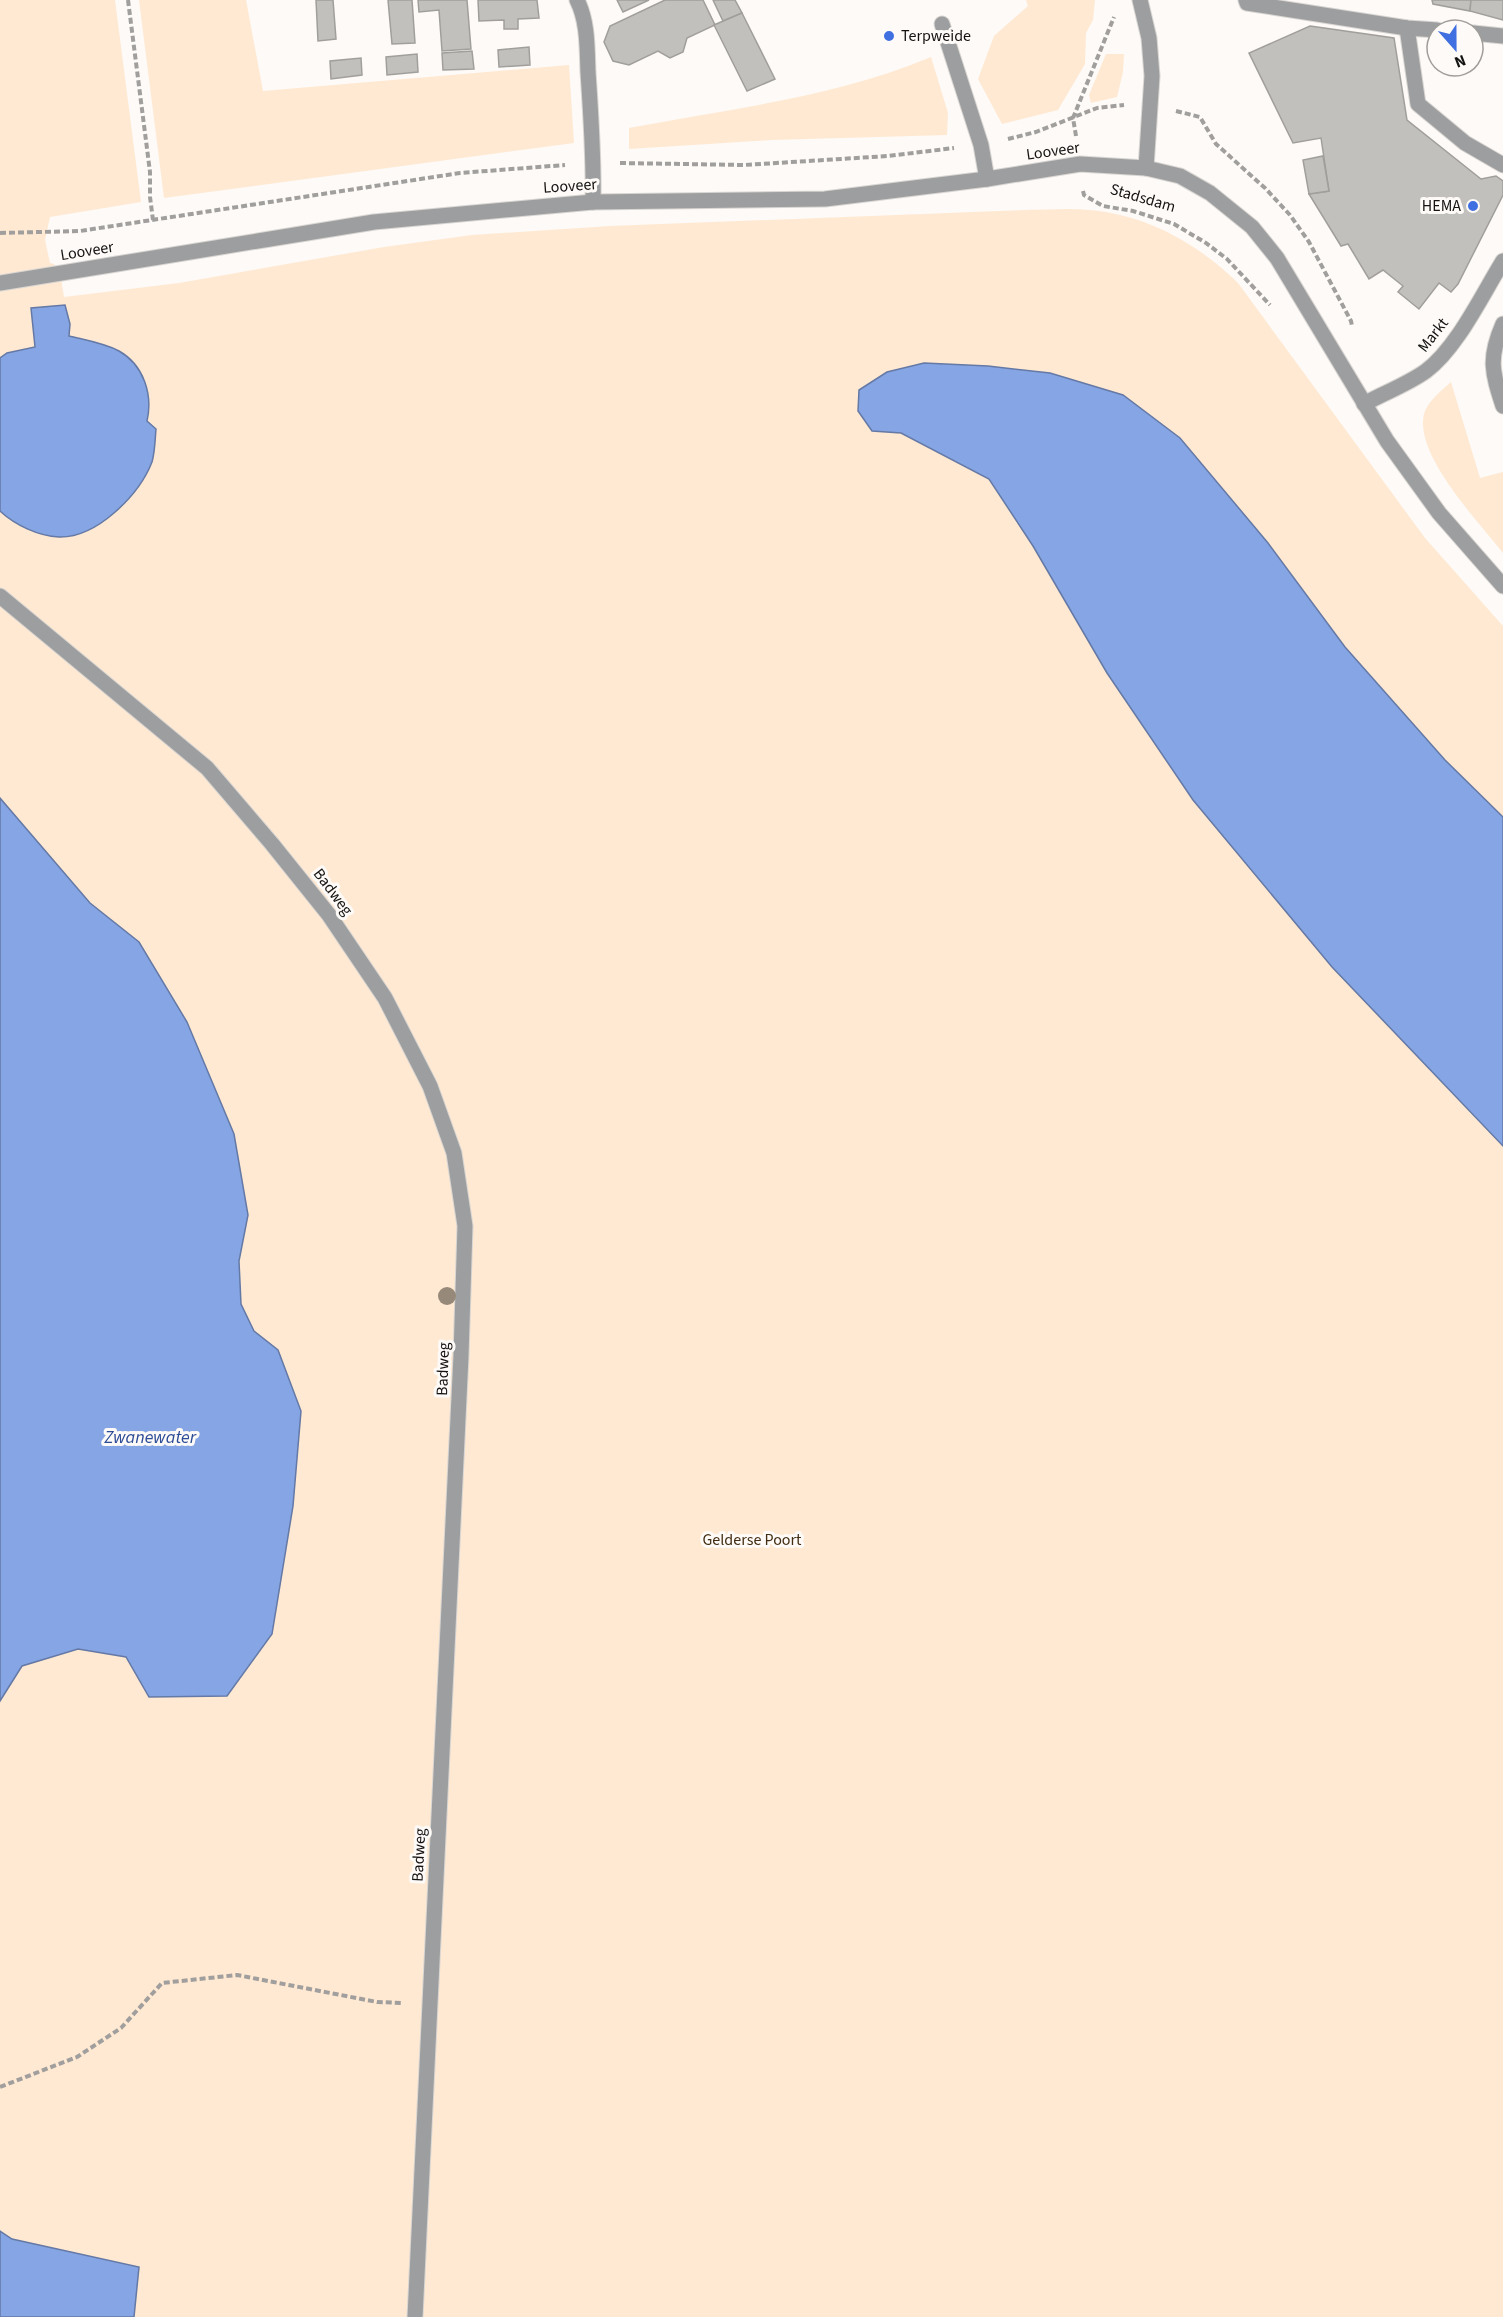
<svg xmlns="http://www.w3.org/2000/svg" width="1503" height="2317" font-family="'Source Sans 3',sans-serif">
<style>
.green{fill:#ffe9d2}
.water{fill:#86a5e4;stroke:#6479a5;stroke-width:1.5}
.building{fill:#c2c0bd;stroke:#a19f9c;stroke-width:1.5}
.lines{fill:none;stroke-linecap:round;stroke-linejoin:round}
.service-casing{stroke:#d8d5d2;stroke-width:17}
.minor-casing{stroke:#d8d5d2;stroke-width:17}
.tertiary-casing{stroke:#d8d5d2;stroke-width:17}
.path{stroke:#a19f9d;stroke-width:4;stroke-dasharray:6 3;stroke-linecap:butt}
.service{stroke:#9d9e9f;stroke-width:15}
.minor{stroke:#9d9e9f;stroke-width:15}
.tertiary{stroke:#9d9e9f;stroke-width:15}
.tree{fill:#978979}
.poi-dot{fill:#3f6fe0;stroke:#fdfaf7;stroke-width:2}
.labels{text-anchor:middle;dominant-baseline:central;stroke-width:6;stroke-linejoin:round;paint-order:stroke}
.poi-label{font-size:16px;fill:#141312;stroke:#fdfaf7;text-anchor:start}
.street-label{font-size:16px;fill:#141312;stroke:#fdfaf7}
.park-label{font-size:16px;fill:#432d12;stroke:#fdfaf7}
.water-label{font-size:18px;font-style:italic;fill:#2b4b96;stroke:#fdfaf7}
</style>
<rect width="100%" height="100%" fill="#fdfaf7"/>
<!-- green -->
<g class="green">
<path d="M0,0H115L141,202L50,217L45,240L50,263L54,264L61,278L64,297L179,283L384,247L472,235L610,226L1024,210C1045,210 1068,208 1089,210C1147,215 1197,243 1238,283L1425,538L1503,626V2317H0Z"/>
<polygon points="139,0 246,0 263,91 569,65 574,143 164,198"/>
<polygon points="1026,0 1095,0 1093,20 1086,33 1085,64 1058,110 1002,124 978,79 994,36 1028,6"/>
<polygon points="1106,54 1124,54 1123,72 1117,97 1091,103 1089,95"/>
<path d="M931,57L948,113L947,135L772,140L629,149V128C730,109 836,97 931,57Z"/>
<path d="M1451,382L1480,478L1503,472V553C1479,522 1414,455 1424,414C1427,402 1442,390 1451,382Z"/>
</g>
<!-- water -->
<g class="water">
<path d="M65,305L70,324L69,336C85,340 104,343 119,351C144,365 153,395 147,421L156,429C155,440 155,452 152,462C139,495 97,538 59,537C38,536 15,525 0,511V358L7,353L35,347L31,308Z"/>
<polygon points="924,363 988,366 1050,373 1123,395 1180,438 1268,543 1345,647 1445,760 1503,817 1503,1146 1332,967 1193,800 1107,673 1033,546 989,479 901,433 872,431 858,411 859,390 887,372"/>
<polygon points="0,798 90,903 139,942 187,1022 234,1134 248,1215 239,1261 241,1304 254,1331 278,1350 301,1411 293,1506 272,1634 227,1696 149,1697 126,1657 78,1649 22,1666 0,1701"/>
<polygon points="0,2231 12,2239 139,2267 134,2317 0,2317"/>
</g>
<!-- building -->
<g class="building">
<polygon points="316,0 333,0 336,39 318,41"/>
<polygon points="388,0 412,0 415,43 392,44"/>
<polygon points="418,0 467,0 471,49 442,51 439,10 419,12"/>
<polygon points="478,0 537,0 539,18 518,19 518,29 504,29 504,20 479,21"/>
<polygon points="617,0 649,0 623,12"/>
<polygon points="665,0 703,0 715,25 687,38 683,52 670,58 658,51 629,65 613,61 604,42 610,26"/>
<polygon points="713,0 735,0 742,13 723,21"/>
<polygon points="1432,0 1471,0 1470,11 1433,4"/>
<polygon points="1471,0 1503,0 1503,20 1470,11"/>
<polygon points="742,13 775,79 747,91 714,25"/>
<polygon points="1310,26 1394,38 1407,120 1481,179 1496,176 1503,181 1503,195 1458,284 1451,292 1439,283 1419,309 1398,292 1403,286 1383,270 1369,279 1348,244 1341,246 1309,194 1329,191 1321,138 1293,143 1249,53"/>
<polygon points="529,47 530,65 499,67 498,50"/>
<polygon points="472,51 474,69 443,70 442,53"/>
<polygon points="417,54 418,72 387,75 386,57"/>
<polygon points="361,58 362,75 331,79 330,61"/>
<polygon points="1323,156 1329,191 1309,194 1303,160"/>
</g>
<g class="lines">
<!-- service casing -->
<g class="service-casing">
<polyline id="service" points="942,24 981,145 987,179"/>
</g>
<!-- minor casing -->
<g class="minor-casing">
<g id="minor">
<path d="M577,0C588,22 587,48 588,72C591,116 594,158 593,202"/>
<polyline points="1246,0 1247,3 1407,28 1437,30"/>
<polyline points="1407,28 1418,104 1465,143 1503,165"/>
<polyline points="1473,33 1503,36"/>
<path d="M1503,324C1488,358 1492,372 1503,406"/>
<path d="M1364,404C1384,393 1408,384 1426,371C1457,348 1482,295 1503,261"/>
<polyline points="0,596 207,768 272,844 329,915 385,998 430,1086 454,1153 465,1226 461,1356 415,2317"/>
</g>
</g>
<!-- tertiary casing -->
<g class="tertiary-casing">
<g id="tertiary">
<polyline points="1140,0 1149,38 1152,76 1146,168 1180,176 1210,193 1252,227 1277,258 1387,441 1439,513 1503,586"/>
<polyline points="0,283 374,222 593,202 825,199 987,179 1080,164 1146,168"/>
</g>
</g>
<!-- path -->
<g class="path">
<polyline points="128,0 150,172 150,197 153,220"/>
<polyline points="1176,111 1200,117 1216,144 1265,188 1290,215 1309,242 1351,321 1352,326"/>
<polyline points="1076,136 1073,118 1114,17"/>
<polyline points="1008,139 1036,132 1097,108 1124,105"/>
<polyline points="620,163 744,165 888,156 954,148"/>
<polyline points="1083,191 1084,195 1103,206 1133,211 1174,224 1206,243 1227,259 1270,305"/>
<polyline points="0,233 80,231 460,173 565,165"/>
<polyline points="0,2087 77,2057 121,2028 162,1983 237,1975 377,2002 402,2003"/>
</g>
<!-- service -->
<use href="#service" class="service"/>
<!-- minor -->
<use href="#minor" class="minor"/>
<!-- tertiary -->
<use href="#tertiary" class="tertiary"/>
</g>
<!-- trees -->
<circle class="tree" cx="447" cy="1296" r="9"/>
<!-- markers -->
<g class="poi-dot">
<circle cx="889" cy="36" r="6"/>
<circle cx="1473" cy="206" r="6"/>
</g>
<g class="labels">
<!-- poi labels -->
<g class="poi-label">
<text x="901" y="36">Terpweide</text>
<text x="1461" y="206" text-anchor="end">HEMA</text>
</g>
<!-- street labels -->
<g class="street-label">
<text transform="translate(1053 151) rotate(-8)">Looveer</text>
<text transform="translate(570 186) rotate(-4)">Looveer</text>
<text transform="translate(1143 198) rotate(16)">Stadsdam</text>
<text transform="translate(87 251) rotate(-9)">Looveer</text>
<text transform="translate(1433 335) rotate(-52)">Markt</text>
<text transform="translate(333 892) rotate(53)">Badweg</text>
<text transform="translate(443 1369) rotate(-88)">Badweg</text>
<text transform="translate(419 1855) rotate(-87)">Badweg</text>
</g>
<!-- park labels -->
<g class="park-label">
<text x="752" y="1540">Gelderse Poort</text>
</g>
<!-- water labels -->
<g class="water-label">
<text x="150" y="1437">Zwanewater</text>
</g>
</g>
<!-- north arrow -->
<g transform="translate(1455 48) rotate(159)"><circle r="28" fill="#fdfaf7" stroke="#a09e9b" stroke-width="1.5"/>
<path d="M0-4.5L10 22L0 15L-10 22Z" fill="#3f6fe0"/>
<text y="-9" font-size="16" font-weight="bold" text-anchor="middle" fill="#141312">N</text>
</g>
</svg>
